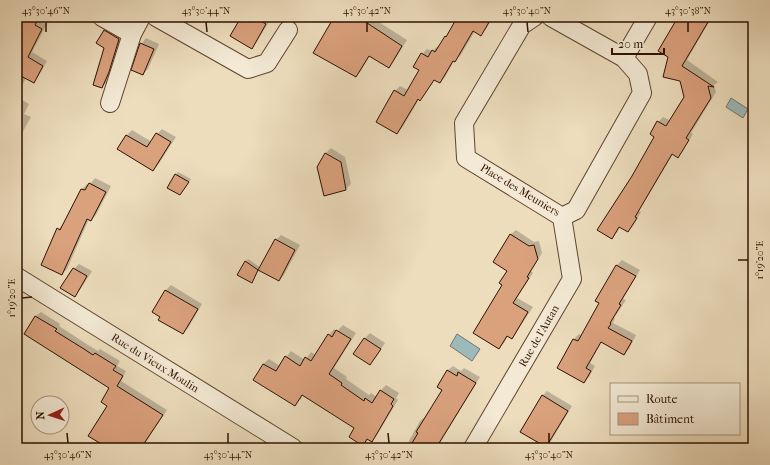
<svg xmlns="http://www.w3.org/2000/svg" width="770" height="465" font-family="'IM FELL French Canon',serif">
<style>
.water{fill:#9dbabb;stroke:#717670}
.shadow{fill:#0003}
.building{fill:#daa17d;stroke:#2e1100}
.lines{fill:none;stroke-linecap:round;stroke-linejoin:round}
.minor-casing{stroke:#5e442f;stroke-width:20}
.minor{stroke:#f3e9d4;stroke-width:18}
.ticks{fill:none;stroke:#2e1100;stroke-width:1.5}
.labels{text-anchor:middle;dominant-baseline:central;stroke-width:3.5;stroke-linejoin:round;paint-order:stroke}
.street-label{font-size:11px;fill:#2e1100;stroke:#f3e9d4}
.neatline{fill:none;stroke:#2e1100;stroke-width:1.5}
.ticks-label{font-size:10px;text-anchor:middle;fill:#2e1100}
</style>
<rect width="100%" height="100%" fill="#edddbd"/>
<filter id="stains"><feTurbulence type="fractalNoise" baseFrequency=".005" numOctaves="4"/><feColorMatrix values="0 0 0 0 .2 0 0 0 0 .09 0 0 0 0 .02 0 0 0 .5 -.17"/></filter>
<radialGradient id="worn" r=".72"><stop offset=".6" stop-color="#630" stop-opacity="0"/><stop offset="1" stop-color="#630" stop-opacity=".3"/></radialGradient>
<!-- water -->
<g class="water">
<polygon points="731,98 748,109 743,118 726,107"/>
<polygon points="457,334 480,349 472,361 450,346"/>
</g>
<!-- shadow -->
<g class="shadow">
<polygon points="18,17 46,17 43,23 47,24 32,52 47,61 38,77 33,82 26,78 17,96"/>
<polygon points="243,17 266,17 270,20 256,43 251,47 242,18"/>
<polygon points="335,17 371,17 407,40 394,61 389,67 370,55 361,71 356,76"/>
<polygon points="459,17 493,17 486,29 481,34 475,31 460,56 454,61 445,77 440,82 435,79 425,94 419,99 402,128 397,133 395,91 400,86 408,90 420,70 422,54 427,49 432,51 438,46 440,47 446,37 449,34"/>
<polygon points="687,17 712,17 687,60 718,82 714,85 716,92 691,133 693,134 683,151 678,156 673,154 639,211 641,212 633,226 628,231 620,227 617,232 612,238 632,176 656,136 658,122 663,117 671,121 685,97 681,80 664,77"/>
<polygon points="110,26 124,34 114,66 107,82 102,87 106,47 105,31"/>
<polygon points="146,38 159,44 148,69 143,74 141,44"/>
<polygon points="17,97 29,104 24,114 31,117 17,142"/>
<polygon points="162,129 176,137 158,165 153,170 118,149 127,135 132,130 152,142 157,134"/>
<polygon points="331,148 345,157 351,184 346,189 318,167 326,153"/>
<polygon points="178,172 191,179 180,194 168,187"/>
<polygon points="95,178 111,186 96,215 91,220 89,219 67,269 62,274 58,229 64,224 82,189 87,184 89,185"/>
<polygon points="17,182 21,184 17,191"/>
<polygon points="516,230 534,242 539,241 542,253 531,271 533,273 517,298 533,307 516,333 511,338 508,336 504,343 499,348 503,285 509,271 494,262 511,234"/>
<polygon points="281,235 300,245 284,275 279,280 259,269 254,279 252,282 239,274 246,261 248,259 261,268 276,240"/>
<polygon points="622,260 640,270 623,299 626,300 614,318 615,318 613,323 636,335 629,349 624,354 602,341 590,363 595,366 589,377 584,382 558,368 574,339 579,334 582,336 600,302 597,300 617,265"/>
<polygon points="79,264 92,271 80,290 75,295 74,269"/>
<polygon points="171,285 202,304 188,328 183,333 162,317 154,312 166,290"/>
<polygon points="41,312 60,324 59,326 88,345 98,351 100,349 120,361 117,366 126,371 121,381 167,410 142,448 125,448 109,405 111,387 26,334 36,316"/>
<polygon points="343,325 356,333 334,368 347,377 346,379 369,395 371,393 377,397 380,391 386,385 399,393 396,398 398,400 377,435 372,441 369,439 363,445 355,428 303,394 301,399 295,404 263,364 269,359 280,366 286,357 291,351 305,360 311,352 316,355 329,335 334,329 337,331"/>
<polygon points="370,333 385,343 375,358 370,364 355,354 365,338"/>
<polygon points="453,366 461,371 464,368 480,377 437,448 405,448 420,421 425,417 426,417 443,390 438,387 448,370"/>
<polygon points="547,391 572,406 551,441 546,446 542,396"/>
<polygon points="201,442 212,448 196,448"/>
</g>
<!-- building -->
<g class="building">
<polygon points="17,17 39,17 35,25 42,29 28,57 43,66 34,83 19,75 17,78"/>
<polygon points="241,17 249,22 252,17 254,17 266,24 252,49 230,36"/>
<polygon points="334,17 358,17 402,46 389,68 369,56 356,77 313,53"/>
<polygon points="449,17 492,17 481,36 473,31 455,62 453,61 440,83 434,80 420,101 418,99 397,134 376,122 394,90 404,96 419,70 413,67 421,53 428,57 432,50 435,52 445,36 446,37 455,21"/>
<polygon points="678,17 711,17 682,66 714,87 708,86 711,98 686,138 689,140 678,158 672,154 635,217 637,218 628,232 619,227 612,239 597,230 632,176 654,137 650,134 657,121 666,126 684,97 680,81 663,77 668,57 658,51"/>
<polygon points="104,30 119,39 109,72 102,88 93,85 104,48 96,43"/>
<polygon points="140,43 154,49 143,75 131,70"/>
<polygon points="156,133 171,142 153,171 117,149 126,135 147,147"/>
<polygon points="325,153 341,162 346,190 324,196 317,167"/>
<polygon points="175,174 189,182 180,195 167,188"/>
<polygon points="89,183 106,192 91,221 87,219 62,275 41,265 57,228 60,230 81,189 85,190"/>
<polygon points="510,234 529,246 534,245 538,259 527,277 529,278 513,303 528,312 512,339 507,336 499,349 473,333 502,285 499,283 507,271 493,262"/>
<polygon points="275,239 295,250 279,281 258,270"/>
<polygon points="245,261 258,270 252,283 237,275"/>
<polygon points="616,265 636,276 619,304 621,305 610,323 611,324 608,328 632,341 624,355 601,342 586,368 591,371 584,383 557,368 573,339 578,341 599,303 595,301"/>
<polygon points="73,268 87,276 75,297 60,288"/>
<polygon points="165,290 198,309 183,334 158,320 160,317 152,312"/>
<polygon points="35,316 57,329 55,331 84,349 93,355 95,353 116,366 113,370 123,376 117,386 163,415 141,448 108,448 88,436 107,406 101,402 109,388 24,334"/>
<polygon points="336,330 351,339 329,374 342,383 341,385 364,401 365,398 372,403 380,390 394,399 391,404 393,406 372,442 367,439 363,446 349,437 354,428 302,395 295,406 253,380 263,364 276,371 285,356 300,366 305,357 311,361 328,334 332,337"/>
<polygon points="364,338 381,349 370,365 353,354"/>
<polygon points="447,370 457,376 458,372 476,383 436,448 409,448 418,433 416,432 442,390 437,387"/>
<polygon points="542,395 568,411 546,447 520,432"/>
</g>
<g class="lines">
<!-- minor casing -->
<g class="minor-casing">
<g id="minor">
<polyline points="102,17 132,34"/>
<polyline points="156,17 248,69 267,63 288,30"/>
<polyline points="534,17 522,25 464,123 466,158 562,217 576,210 642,93 638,74 624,58 551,17"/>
<polyline points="624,58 648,17"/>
<polyline points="110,103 132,34 141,17"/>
<polyline points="17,277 293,448"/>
<polyline points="473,448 572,279 562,217"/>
</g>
</g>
<!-- minor -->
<use href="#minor" class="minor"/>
</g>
<!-- ticks -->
<path class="ticks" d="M46,22V32M206,22L207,32M367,22V32M527,22L528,32M688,22V32M738,260H748M22,298L32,297M67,433L68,443M228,433V443M388,433L389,443M549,433V443"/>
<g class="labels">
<!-- street labels -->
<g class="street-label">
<text transform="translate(520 190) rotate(31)">Place des Meuniers</text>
<text transform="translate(539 336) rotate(-60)">Rue de l'Autan</text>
<text transform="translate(155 363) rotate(32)">Rue du Vieux Moulin</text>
</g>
</g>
<!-- margin -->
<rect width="770" height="465" fill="none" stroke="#edddbd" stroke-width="44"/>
<!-- legend -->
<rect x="610" y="383" width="130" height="52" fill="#f3e9d4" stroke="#a4937f"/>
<rect x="618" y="396" width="20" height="6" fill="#f3e9d4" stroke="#a4937f"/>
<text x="646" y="403" font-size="12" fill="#2e1100">Route</text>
<rect x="618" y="413" width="20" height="12" fill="#daa17d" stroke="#a4937f"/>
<text x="646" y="423" font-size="12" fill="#2e1100">Bâtiment</text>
<!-- north arrow -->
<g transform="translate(50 415) rotate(267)"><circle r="19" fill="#f3e9d4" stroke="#a4937f"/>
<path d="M0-3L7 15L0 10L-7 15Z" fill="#8f2418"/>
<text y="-6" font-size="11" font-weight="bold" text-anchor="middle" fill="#2e1100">N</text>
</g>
<!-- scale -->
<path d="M612 48v6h52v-6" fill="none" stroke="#2e1100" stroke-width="2"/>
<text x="618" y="48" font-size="12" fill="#2e1100" stroke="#f3e9d4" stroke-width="3" paint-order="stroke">20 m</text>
<rect x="22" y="22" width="726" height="421" class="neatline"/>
<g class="ticks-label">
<text x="46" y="14">43°30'46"N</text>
<text x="206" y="14">43°30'44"N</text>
<text x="367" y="14">43°30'42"N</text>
<text x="527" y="14">43°30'40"N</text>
<text x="688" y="14">43°30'38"N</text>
<text transform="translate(759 260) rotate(-90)" y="4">1°19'20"E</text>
<text transform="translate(11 298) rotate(-90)" y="4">1°19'20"E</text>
<text x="68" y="458">43°30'46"N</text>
<text x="228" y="458">43°30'44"N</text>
<text x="389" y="458">43°30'42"N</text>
<text x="549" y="458">43°30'40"N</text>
</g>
<rect width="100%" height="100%" filter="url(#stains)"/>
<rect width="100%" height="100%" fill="url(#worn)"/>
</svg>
